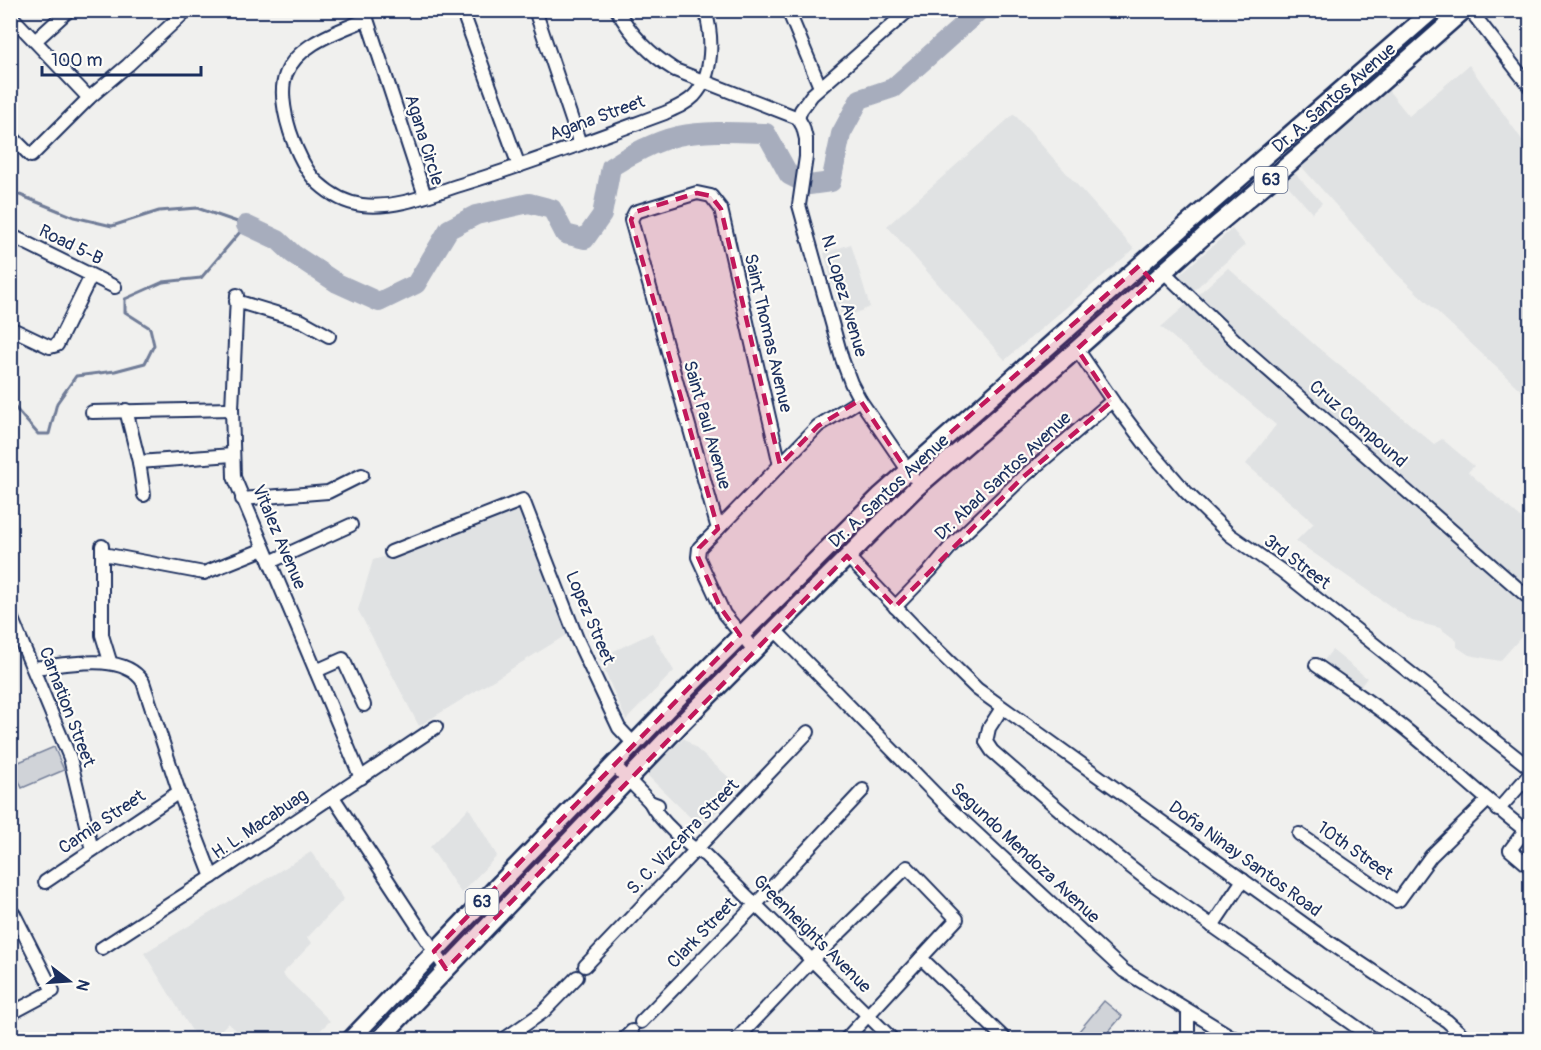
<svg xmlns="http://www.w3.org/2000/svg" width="1541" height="1050" font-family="Pangolin,sans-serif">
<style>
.built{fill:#e0e2e3}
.green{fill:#d0d3d8;stroke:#76819b;stroke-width:1.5}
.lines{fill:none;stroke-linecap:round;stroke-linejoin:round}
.stream{stroke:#6f7b97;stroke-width:3}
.river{stroke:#a7adbd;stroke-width:20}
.minor-casing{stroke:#1b2f5e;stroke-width:16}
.major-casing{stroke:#1b2f5e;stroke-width:21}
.minor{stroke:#fdfcf7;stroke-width:12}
.major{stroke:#fdfcf7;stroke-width:16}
.marked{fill:#c2185b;fill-opacity:0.2;stroke:#c2185b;stroke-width:4.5;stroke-dasharray:12 8;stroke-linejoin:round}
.labels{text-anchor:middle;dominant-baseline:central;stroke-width:4.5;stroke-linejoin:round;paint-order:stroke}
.shield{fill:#fdfcf7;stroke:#5f6c8c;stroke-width:1.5}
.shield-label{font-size:16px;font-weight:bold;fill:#1b2f5e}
.street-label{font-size:18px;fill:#1b2f5e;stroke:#fdfcf7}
</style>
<rect width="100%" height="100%" fill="#f0f0ee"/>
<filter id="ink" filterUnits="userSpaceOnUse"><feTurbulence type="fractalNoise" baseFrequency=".0167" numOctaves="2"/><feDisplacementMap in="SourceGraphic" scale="12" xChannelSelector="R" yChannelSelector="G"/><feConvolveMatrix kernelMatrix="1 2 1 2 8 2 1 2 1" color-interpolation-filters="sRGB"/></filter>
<g filter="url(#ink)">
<!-- built -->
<g class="built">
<polygon points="1469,65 1530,151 1530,399 1397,274 1301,166 1388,90 1409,116"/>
<polygon points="1014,114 1134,249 1005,360 887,226"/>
<polygon points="1294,172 1322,203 1312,213 1284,181"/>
<polygon points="1232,229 1245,245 1193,291 1179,275"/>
<polygon points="851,244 870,307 842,319 824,253"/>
<polygon points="1228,268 1316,346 1434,444 1442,439 1474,466 1468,472 1530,526 1530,627 1500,661 1469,655 1457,647 1457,641 1440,628 1412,621 1296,541 1314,523 1246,464 1276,425 1161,327"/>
<polygon points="520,503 571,632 419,726 358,610 373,560 390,555"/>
<polygon points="652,633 674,671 626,720 599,658"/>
<polygon points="1332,650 1367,678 1356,692 1322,663"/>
<polygon points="684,738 740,787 701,828 645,773"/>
<polygon points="469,808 497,856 461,893 430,847"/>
<polygon points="311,852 344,899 307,938 312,943 282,974 330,1021 311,1039 246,1039 228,1023 212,1039 197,1039 144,953"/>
</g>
<!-- green -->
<g class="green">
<polygon points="54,747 64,770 22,788 12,765"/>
<polygon points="1104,1001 1122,1016 1102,1039 1090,1039 1079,1031"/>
</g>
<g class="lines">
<!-- stream -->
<polyline class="stream" points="10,191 74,217 112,226 159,211 197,208 246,225 201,278 163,282 125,299 125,312 150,328 154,345 145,363 115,371 76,376 57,403 49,434 38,434 10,402"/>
<!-- river -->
<path class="river" d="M246,225L278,240L293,254L337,283L379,302L416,284L449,229L476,215L529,203L552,209L565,234L585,239L602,215L611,167C629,155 656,141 678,136C706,130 737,132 766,133L789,175L809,185L831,182L841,134L860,99L893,88L980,10"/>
<!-- minor casing -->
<g class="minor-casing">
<g id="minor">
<polyline points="364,10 425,196"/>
<polyline points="462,10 519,166"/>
<polyline points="535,10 580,144"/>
<path d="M617,10C631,35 651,55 675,70L798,118L803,127L806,139V157L799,205L842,359L851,383L860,400L912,476"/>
<polyline points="788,10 820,87"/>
<polyline points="1470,10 1530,87"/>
<polyline points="10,15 89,98"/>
<path d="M367,19C340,31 298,43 286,74C275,101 297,164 318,183C330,194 346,203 362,205C395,209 429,195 460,185C529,164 597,138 665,113C676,108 686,104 694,96C714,75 713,36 705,10"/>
<polyline points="35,41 69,10"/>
<polyline points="798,118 801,110 812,95 909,10"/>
<polyline points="10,135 31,156 89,98 128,65 187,10"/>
<polyline points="10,235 115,287"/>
<polyline points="1165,273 1241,346 1530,599"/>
<polyline points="237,295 232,409 234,477 361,778"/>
<polyline points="236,301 302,321 329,336"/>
<polyline points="10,328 50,347 57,345 91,276"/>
<polyline points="1077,349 1114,403 1148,448 1186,492 1230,535 1282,571 1530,768"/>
<polyline points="126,410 139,462 144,495"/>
<polyline points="92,412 232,409"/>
<polyline points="139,462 232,455"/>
<polyline points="242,499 328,492 362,475"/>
<polyline points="718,529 818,426 860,400"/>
<polyline points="102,546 102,635 110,661"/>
<polyline points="391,552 523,500 577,639 619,728 634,744"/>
<polyline points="103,554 204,573 264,549"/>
<polyline points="847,556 925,638 977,689 1329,942 1447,1021 1468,1040"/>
<polyline points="270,562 351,525"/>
<polyline points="895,607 930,571 953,544 1022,478 1112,401"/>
<polyline points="10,614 70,758 92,850"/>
<polyline points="774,629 949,808 1124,971 1237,1040"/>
<polyline points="754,650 724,614 698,557 699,548 718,529 631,220 635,212 697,193 711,196 721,209 780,465"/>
<path d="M1316,665C1347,687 1380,708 1409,732C1449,764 1484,799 1525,830L1510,850L1530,867"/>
<path d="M33,668C65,665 123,651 143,682L179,792L212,877"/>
<polyline points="316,671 343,659 364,705"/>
<polyline points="1002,708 989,728 986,742 992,751 1070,819 1150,882 1375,1040"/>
<polyline points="614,765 650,802 658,805"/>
<polyline points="333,797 446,969"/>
<path d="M650,802C658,819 688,847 705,855L893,1040"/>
<polyline points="1498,810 1530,774"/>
<polyline points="1299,834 1396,901 1399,900 1431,856 1488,800"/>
<polyline points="45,882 179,792"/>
<polyline points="10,913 14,914 53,991 10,1014"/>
<polyline points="1212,926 1243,880"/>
<polyline points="102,948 212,877 436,727"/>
<polyline points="921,958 1006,1040"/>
<polyline points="585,966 808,732"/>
<polyline points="1188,1011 1188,1040"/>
<polyline points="641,1022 756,904 863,790"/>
<polyline points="503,1040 543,1012 577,977"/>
<polyline points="623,1040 632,1031"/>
<polyline points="736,1040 812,960 907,867 957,919 845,1040"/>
</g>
</g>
<!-- major casing -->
<g class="major-casing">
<g id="major">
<polyline points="350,1040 674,702 881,495 1139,266 1433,10"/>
<polyline points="379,1040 681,724 914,490 1077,349 1212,229 1274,177 1464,10"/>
</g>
</g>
<!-- minor -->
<use href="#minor" class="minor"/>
<!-- major -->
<use href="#major" class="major"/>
</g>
</g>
<!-- marked area -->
<path class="marked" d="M697,193L711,196L721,209L780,465L818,426L860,400L907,471L1139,266L1152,281L1077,349L1112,401L1022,478L895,607L847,556L446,969L434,951L740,635L720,607L698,557L699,548L718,529L631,220L635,212Z"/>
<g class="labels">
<!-- shield labels -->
<g class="shield">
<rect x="1254.5" y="167" width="33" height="26" rx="4.5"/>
<rect x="465.5" y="889" width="33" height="26" rx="4.5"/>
</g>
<g class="shield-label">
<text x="1271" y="180">63</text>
<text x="482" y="902">63</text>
</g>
<!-- street labels -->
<g class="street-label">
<text transform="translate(1334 98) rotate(-41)">Dr. A. Santos Avenue</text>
<text transform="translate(597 118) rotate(-20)">Agana Street</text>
<text transform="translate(424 140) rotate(73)">Agana Circle</text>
<text transform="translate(71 245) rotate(26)">Road 5-B</text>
<text transform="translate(844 296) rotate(74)">N. Lopez Avenue</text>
<text transform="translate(768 333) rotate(77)">Saint Thomas Avenue</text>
<text transform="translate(1358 424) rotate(41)">Cruz Compound</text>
<text transform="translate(707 425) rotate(74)">Saint Paul Avenue</text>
<text transform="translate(1003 476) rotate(-43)">Dr. Abad Santos Avenue</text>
<text transform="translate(889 491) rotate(-43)">Dr. A. Santos Avenue</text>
<text transform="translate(279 537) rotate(67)">Vitalez Avenue</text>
<text transform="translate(1297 562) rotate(37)">3rd Street</text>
<text transform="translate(590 618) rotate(67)">Lopez Street</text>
<text transform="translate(67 707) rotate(69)">Carnation Street</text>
<text transform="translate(102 822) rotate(-34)">Camia Street</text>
<text transform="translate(260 824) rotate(-34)">H. L. Macabuag</text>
<text transform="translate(683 837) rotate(-46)">S. C. Vizcarra Street</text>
<text transform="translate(1355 851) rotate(35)">10th Street</text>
<text transform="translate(1025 853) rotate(43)">Segundo Mendoza Avenue</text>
<text transform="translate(1245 859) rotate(36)">Doña Ninay Santos Road</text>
<text transform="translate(702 933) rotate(-46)">Clark Street</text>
<text transform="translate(812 934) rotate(45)">Greenheights Avenue</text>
</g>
</g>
<!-- margin -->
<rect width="1541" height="1050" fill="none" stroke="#fdfcf7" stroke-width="36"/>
<rect x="18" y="18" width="1505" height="1014" fill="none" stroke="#1b2f5e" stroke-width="2" filter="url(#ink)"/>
<!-- north arrow -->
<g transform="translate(69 981) rotate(107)" stroke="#fdfcf7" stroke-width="4.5" paint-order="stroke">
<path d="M0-4.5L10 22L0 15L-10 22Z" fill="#1b2f5e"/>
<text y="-9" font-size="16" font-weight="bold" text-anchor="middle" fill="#1b2f5e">N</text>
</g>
<!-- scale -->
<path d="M42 66v9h159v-9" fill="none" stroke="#1b2f5e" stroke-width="3"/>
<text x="51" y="66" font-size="18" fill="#1b2f5e" stroke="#fdfcf7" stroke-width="4.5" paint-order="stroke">100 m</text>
</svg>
